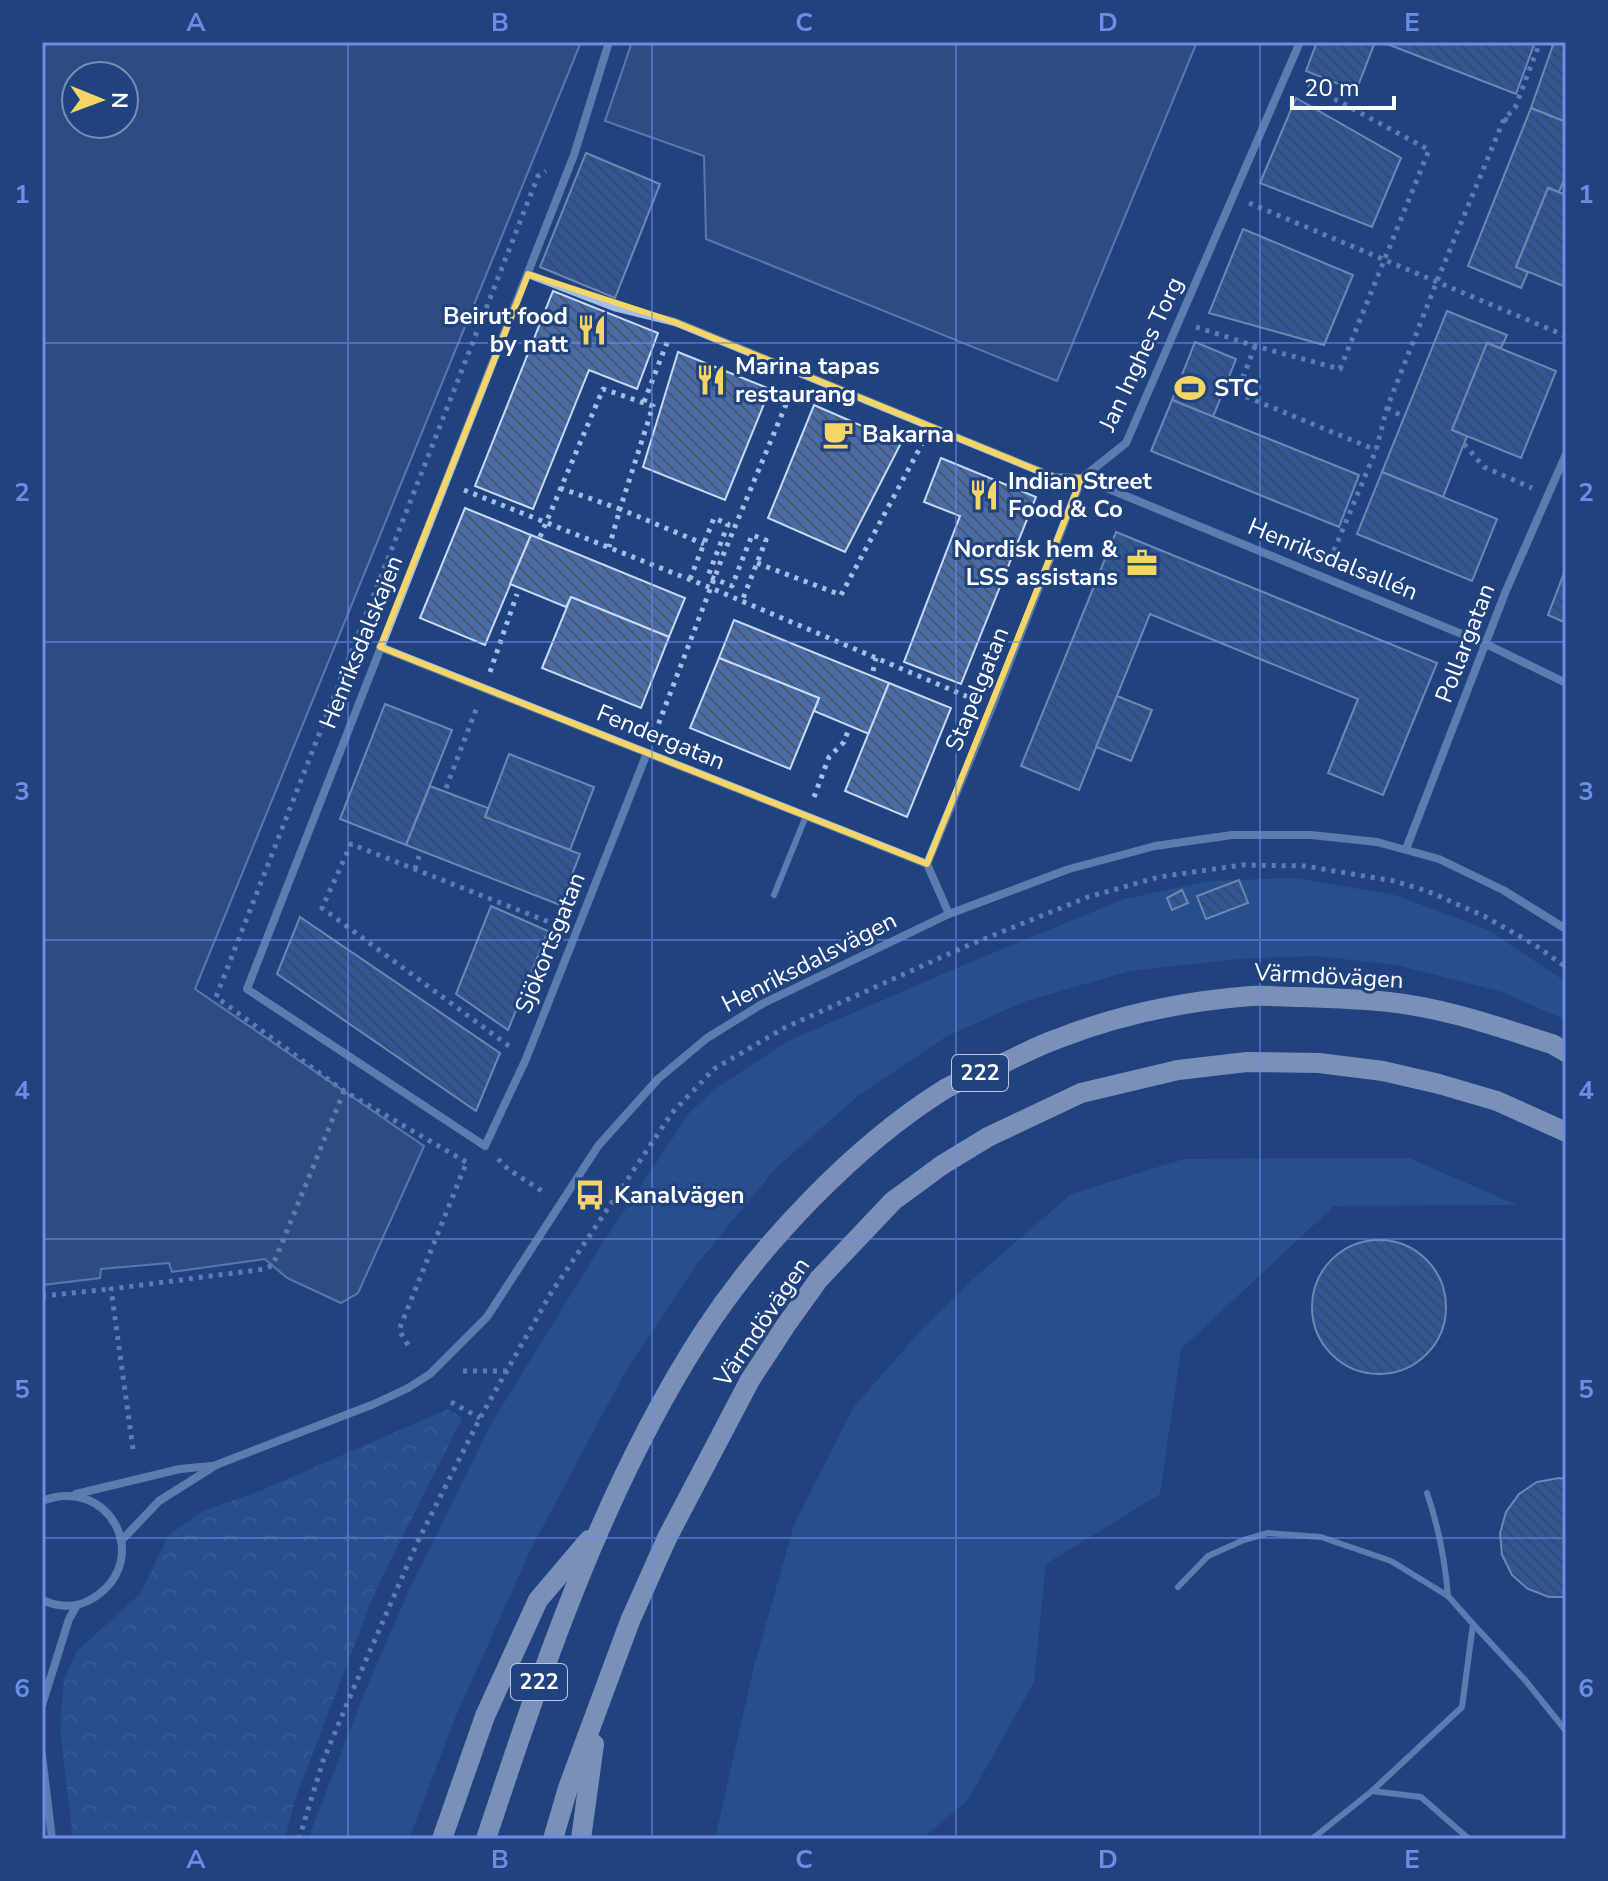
<svg xmlns="http://www.w3.org/2000/svg" width="1608" height="1881" font-family="'Nunito Sans',sans-serif">
<style>
.green{fill:#345b9d}
.park{fill:url(#park-crowns)}
.water{fill:#3e5884;stroke:#98b8e9;stroke-width:2;fill-rule:evenodd}
.building{fill:url(#building-back-hatch);stroke:#c9daf6;stroke-width:2}
.lines{fill:none;stroke-linecap:round;stroke-linejoin:round}
.path{stroke:#a5bee7;stroke-width:5;stroke-dasharray:4 6;stroke-linecap:butt}
.service{stroke:#a5bee7;stroke-width:6}
.minor{stroke:#a5bee7;stroke-width:8}
.primary{stroke:#e7eefd;stroke-width:20}
.marked{fill:none;stroke:#f5d665;stroke-width:6;stroke-linejoin:round}
.grid{fill:none;stroke:#6c8ce6;stroke-width:2;stroke-opacity:0.55}
.labels{text-anchor:middle;dominant-baseline:central;stroke-width:6;stroke-linejoin:round;paint-order:stroke}
.shield{fill:#20437f;stroke:#bcc7d9;stroke-width:2}
.shield-label{font-size:22px;font-weight:bold;fill:#fff}
.poi-label{font-size:24px;font-weight:bold;fill:#fff;stroke:#20437f;text-anchor:start}
.street-label{font-size:24px;fill:#fff;stroke:#20437f}
.neatline{fill:none;stroke:#6c8ce6;stroke-width:3}
.grid-label{font-size:26px;text-anchor:middle;font-weight:bold;fill:#6c8ce6}
</style>
<defs>
<pattern id="park-crowns" width="20" height="18" patternUnits="userSpaceOnUse" patternTransform="scale(2)"><rect width="20" height="18" fill="#345b9d"/><path d="M2 6a3 3 0 1 1 6 0M12 15a3 3 0 1 1 6 0" fill="none" stroke="#5274ac"/></pattern>
<pattern id="building-back-hatch" width="6" height="6" patternUnits="userSpaceOnUse" patternTransform="scale(2)"><rect width="6" height="6" fill="#496ca9"/><path d="M-1 5l2 2M0 0l6 6M5-1l2 2" fill="none" stroke="#4b576d"/></pattern>
</defs>
<rect width="100%" height="100%" fill="#20437f"/>
<!-- green -->
<g class="green">
<polygon points="1294,878 1395,895 1488,930 1566,982 1566,1020 1502,992 1396,965 1316,956 1240,959 1130,971 1026,1001 947,1036 858,1096 775,1169 697,1264 624,1374 531,1549 455,1718 409,1839 310,1839 312,1828 366,1689 409,1590 491,1424 602,1244 690,1112 715,1089 788,1041 957,968 1124,899 1210,881"/>
<polygon points="1409,1158 1517,1205 1334,1206 1181,1349 1160,1494 1046,1564 1034,1682 968,1800 922,1839 715,1839 754,1666 794,1525 853,1408 921,1330 971,1281 1071,1194 1184,1159"/>
</g>
<!-- park -->
<polygon class="park" points="448,1409 462,1418 375,1592 295,1799 285,1839 73,1839 60,1728 64,1679 77,1651 140,1594 169,1535 203,1511 262,1490"/>
<!-- water -->
<g class="water">
<path d="M42,42H581L195,989L424,1146L358,1293L341,1303L287,1278L265,1259L172,1272L169,1263L101,1269L100,1278L42,1285ZM76,76H124V124H76Z"/>
<polygon points="632,42 1197,42 1057,381 706,239 704,156 605,121"/>
</g>
<!-- building -->
<g class="building">
<polygon points="1317,42 1375,42 1356,91 1306,71"/>
<polygon points="1382,42 1535,42 1516,94"/>
<polygon points="1554,42 1566,42 1566,122 1531,108"/>
<polygon points="1296,98 1401,158 1372,227 1260,183"/>
<polygon points="1531,108 1566,122 1566,175 1559,192 1548,188 1516,267 1528,272 1521,288 1468,266"/>
<polygon points="586,153 660,184 615,298 540,267"/>
<polygon points="1548,188 1566,195 1566,287 1516,267"/>
<polygon points="1243,229 1353,275 1324,345 1209,313"/>
<polygon points="553,291 658,333 637,389 589,370 533,509 475,486"/>
<polygon points="1447,311 1507,335 1501,348 1487,343 1452,430 1467,436 1443,497 1382,472"/>
<polygon points="1195,342 1236,359 1213,417 1172,400"/>
<polygon points="1487,343 1556,371 1521,458 1452,430"/>
<polygon points="678,352 770,389 725,500 643,467"/>
<polygon points="1172,400 1359,475 1339,527 1151,451"/>
<polygon points="814,405 901,443 845,552 768,518"/>
<polygon points="941,458 1036,497 961,684 904,662 960,516 924,502"/>
<polygon points="1382,472 1497,519 1472,581 1357,534"/>
<polygon points="465,508 531,535 485,645 420,618"/>
<polygon points="1116,532 1437,663 1383,795 1328,773 1358,699 1150,614 1079,790 1021,766"/>
<polygon points="531,535 685,598 669,637 571,597 566,607 510,584"/>
<polygon points="1566,568 1566,623 1548,615"/>
<polygon points="571,597 669,637 641,708 542,668"/>
<polygon points="734,620 889,683 869,734 814,711 819,698 719,658"/>
<polygon points="719,658 819,698 790,769 690,728"/>
<polygon points="889,683 951,708 907,817 845,791"/>
<polygon points="1117,696 1152,710 1131,761 1096,747"/>
<polygon points="385,704 452,730 406,845 340,819"/>
<polygon points="509,754 594,787 570,850 485,817"/>
<polygon points="430,786 488,808 485,817 580,854 560,905 406,845"/>
<polygon points="1239,880 1248,903 1206,919 1197,896"/>
<polygon points="1182,890 1188,903 1172,910 1167,898"/>
<polygon points="491,906 548,931 508,1030 456,994"/>
<polygon points="300,917 500,1053 476,1111 277,974"/>
<circle cx="1379" cy="1307" r="67"/>
<polygon points="1559,1478 1566,1479 1566,1597 1549,1597 1528,1589 1512,1575 1502,1555 1500,1533 1506,1512 1519,1494 1537,1482"/>
</g>
<g class="lines">
<!-- path -->
<g class="path">
<polyline points="1504,119 1512,122"/>
<polyline points="1249,203 1566,336"/>
<polyline points="1196,327 1255,346 1340,369 1429,150 1303,82"/>
<polyline points="1255,346 1237,393 1376,450"/>
<polyline points="644,402 668,340"/>
<polyline points="1387,408 1404,417"/>
<polyline points="1464,444 1484,467 1532,488"/>
<polyline points="560,488 620,509 609,547"/>
<polyline points="464,490 711,588 973,699"/>
<polyline points="540,537 603,389 653,406 620,509 704,544"/>
<polyline points="1330,560 1376,450 1387,408 1437,281 1504,119 1515,108 1540,42"/>
<polyline points="757,563 841,595 922,444"/>
<polyline points="690,579 714,518 728,524 708,576 732,586 752,535 766,540 742,601"/>
<polyline points="873,671 876,658"/>
<polyline points="490,672 517,594"/>
<polyline points="655,733 724,553 792,390"/>
<polyline points="446,788 477,707"/>
<polyline points="814,797 829,757 844,742 848,731"/>
<polyline points="415,869 419,856"/>
<polyline points="509,1046 322,908 351,844 559,926"/>
<polyline points="498,1159 508,1169 545,1193"/>
<polyline points="466,1162 344,1091 216,997 538,176 546,171"/>
<polyline points="42,1296 111,1289"/>
<polyline points="408,1345 399,1330 467,1161"/>
<polyline points="463,1371 507,1371"/>
<polyline points="451,1402 480,1418"/>
<polyline points="133,1449 111,1289 265,1269 273,1265 344,1091"/>
<polyline points="299,1839 323,1761 349,1699 418,1541 480,1418 551,1293 672,1113 714,1069 784,1028 962,948 1088,897 1159,877 1242,865 1305,866 1394,881 1427,891 1484,916 1535,945 1566,967"/>
</g>
<!-- service -->
<g class="service">
<polyline points="774,895 806,816"/>
<path d="M1427,1493C1439,1528 1445,1560 1448,1596"/>
<polyline points="1178,1587 1208,1556 1244,1540 1268,1533 1321,1537 1391,1561 1448,1596 1473,1624 1462,1707 1372,1791"/>
<polyline points="1473,1624 1525,1680 1566,1731"/>
<polyline points="1312,1839 1372,1791 1421,1797 1469,1839"/>
</g>
<!-- minor -->
<g class="minor">
<polyline points="609,42 574,155 247,989 485,1146 526,1059 647,753"/>
<polyline points="528,274 614,307 675,322 1054,477 1082,478 1126,443 1300,42"/>
<polyline points="380,647 927,864"/>
<polyline points="1406,849 1505,593 1566,454"/>
<polyline points="949,914 927,864 992,707 1082,478 1486,644 1566,683"/>
<polyline points="76,1494 180,1469 211,1466"/>
<path d="M42,1501C109,1475 153,1558 95,1597C79,1608 60,1608 42,1600"/>
<polyline points="121,1541 159,1501 216,1465 374,1404 408,1388 430,1374 487,1317 598,1146 658,1079 707,1038 762,1004 949,914 1069,869 1155,846 1232,835 1311,835 1377,842 1439,859 1503,890 1566,929"/>
<polyline points="42,1705 69,1619 77,1605"/>
<polyline points="42,1755 52,1839"/>
</g>
<!-- primary -->
<g class="primary">
<polyline points="442,1839 485,1716 538,1600 589,1540"/>
<path d="M486,1839C543,1667 604,1486 703,1333C761,1244 855,1145 945,1089C964,1078 987,1070 1008,1061C1024,1053 1040,1045 1057,1039C1118,1015 1186,1001 1251,996C1266,995 1282,997 1297,997C1327,998 1359,999 1389,1002C1445,1008 1498,1027 1552,1044L1566,1052"/>
<polyline points="553,1839 568,1788 630,1621 667,1538 750,1380 786,1325 819,1279 893,1201 942,1165 988,1137 1081,1093 1178,1070 1247,1062 1319,1063 1383,1071 1439,1084 1497,1101 1566,1132"/>
<polyline points="581,1839 594,1744"/>
</g>
</g>
<!-- marked area -->
<path d="M0 0H1608V1881H0ZM528,274L675,322L1054,477L1082,478L927,864L380,647Z" fill="#20437f" fill-opacity=".55" fill-rule="evenodd"/>
<path class="marked" d="M528,274L675,322L1054,477L1082,478L927,864L380,647Z"/>
<!-- grid -->
<path class="grid" d="M348,42V1839M652,42V1839M956,42V1839M1260,42V1839M42,343H1566M42,642H1566M42,940H1566M42,1239H1566M42,1538H1566"/>
<!-- icons -->
<defs>
<g id="restaurant-bare" transform="scale(2.4)"><path d="M-5-6h1v4h1v-4h1v4h1v-4h1v5L-1.5 .5V6h-2V.5L-5-1ZM5-6V6H3V1.5H1.5Q1.5-4 5-6Z" fill="#f5d665" stroke="#20437f" stroke-width="2.5" paint-order="stroke"/></g>
<g id="stadium-bare" transform="scale(2.4)"><path d="M0-5a6.5 5 0 1 0 0 10a6.5 5 0 1 0 0-10ZM-3.5-1.8h7v3.6h-7Z" fill="#f5d665" stroke="#20437f" stroke-width="2.5" paint-order="stroke"/></g>
<g id="cafe-bare" transform="scale(2.4)"><path d="M-5.5-4.5H6V0H3Q3 3.5 0 3.5H-2.5Q-5.5 3.5-5.5 0ZM3-3.2v2h1.7v-2ZM-6 4.5H4V6H-6Z" fill="#f5d665" stroke="#20437f" stroke-width="2.5" paint-order="stroke"/></g>
<g id="office-bare" transform="scale(2.4)"><path d="M-6-3h4V-5.5h4V-3h4V5H-6ZM-1-4.5V-3h2v-1.5ZM-6 0V1H6V0Z" fill="#f5d665" stroke="#20437f" stroke-width="2.5" paint-order="stroke"/></g>
<g id="bus-bare" transform="scale(2.4)"><path d="M-5-6H5V4H4V6H2V4H-2V6H-4V4H-5ZM-3.5-4V0h7V-4ZM-3.5 1.2v1.5H-2V1.2ZM2 1.2v1.5H3.5V1.2Z" fill="#f5d665" stroke="#20437f" stroke-width="2.5" paint-order="stroke"/></g>
</defs>
<g fill-rule="evenodd">
<use href="#restaurant-bare" x="592" y="330"/>
<use href="#restaurant-bare" x="711" y="380"/>
<use href="#stadium-bare" x="1190" y="388"/>
<use href="#cafe-bare" x="838" y="434"/>
<use href="#restaurant-bare" x="984" y="495"/>
<use href="#office-bare" x="1142" y="563"/>
<use href="#bus-bare" x="590" y="1195"/>
</g>
<g class="labels">
<!-- shield labels -->
<g class="shield">
<rect x="952" y="1055" width="56" height="36" rx="6"/>
<rect x="511" y="1664" width="56" height="36" rx="6"/>
</g>
<g class="shield-label">
<text x="980" y="1073">222</text>
<text x="539" y="1682">222</text>
</g>
<!-- poi labels -->
<g class="poi-label">
<text x="568" y="316" text-anchor="end">Beirut food<tspan x="568" dy="28">by natt</tspan></text>
<text x="735" y="366">Marina tapas<tspan x="735" dy="28">restaurang</tspan></text>
<text x="1214" y="388">STC</text>
<text x="862" y="434">Bakarna</text>
<text x="1008" y="481">Indian Street<tspan x="1008" dy="28">Food &amp; Co</tspan></text>
<text x="1118" y="549" text-anchor="end">Nordisk hem &amp;<tspan x="1118" dy="28">LSS assistans</tspan></text>
<text x="614" y="1195">Kanalvägen</text>
</g>
<!-- street labels -->
<g class="street-label">
<text transform="translate(1141 354) rotate(-65)">Jan Inghes Torg</text>
<text transform="translate(1333 559) rotate(22)">Henriksdalsallén</text>
<text transform="translate(361 642) rotate(-68)">Henriksdalskajen</text>
<text transform="translate(1465 643) rotate(-69)">Pollargatan</text>
<text transform="translate(977 689) rotate(-68)">Stapelgatan</text>
<text transform="translate(661 737) rotate(22)">Fendergatan</text>
<text transform="translate(550 943) rotate(-68)">Sjökortsgatan</text>
<text transform="translate(809 962) rotate(-27)">Henriksdalsvägen</text>
<text transform="translate(1329 976) rotate(3)">Värmdövägen</text>
<text transform="translate(762 1322) rotate(-56)">Värmdövägen</text>
</g>
</g>
<!-- border -->
<rect width="1608" height="1881" fill="none" stroke="#20437f" stroke-width="88"/>
<!-- north arrow -->
<g transform="translate(100 100) rotate(91)"><circle r="38" fill="#20437f" stroke="#798eb2" stroke-width="2"/>
<path d="M0-6L14 30L0 20L-14 30Z" fill="#f5d665"/>
<text y="-12" font-size="22" font-weight="bold" text-anchor="middle" fill="#ffffff">N</text>
</g>
<!-- scale -->
<path d="M1292 96v12h102v-12" fill="none" stroke="#ffffff" stroke-width="4"/>
<text x="1304" y="96" font-size="24" fill="#ffffff" stroke="#20437f" stroke-width="6" paint-order="stroke">20 m</text>
<rect x="44" y="44" width="1520" height="1793" class="neatline"/>
<g class="grid-label">
<text x="196" y="31">A</text>
<text x="500" y="31">B</text>
<text x="804" y="31">C</text>
<text x="1108" y="31">D</text>
<text x="1412" y="31">E</text>
<text x="22" y="203">1</text>
<text x="1586" y="203">1</text>
<text x="22" y="501">2</text>
<text x="1586" y="501">2</text>
<text x="22" y="800">3</text>
<text x="1586" y="800">3</text>
<text x="22" y="1099">4</text>
<text x="1586" y="1099">4</text>
<text x="22" y="1398">5</text>
<text x="1586" y="1398">5</text>
<text x="22" y="1697">6</text>
<text x="1586" y="1697">6</text>
<text x="196" y="1868">A</text>
<text x="500" y="1868">B</text>
<text x="804" y="1868">C</text>
<text x="1108" y="1868">D</text>
<text x="1412" y="1868">E</text>
</g>
</svg>
